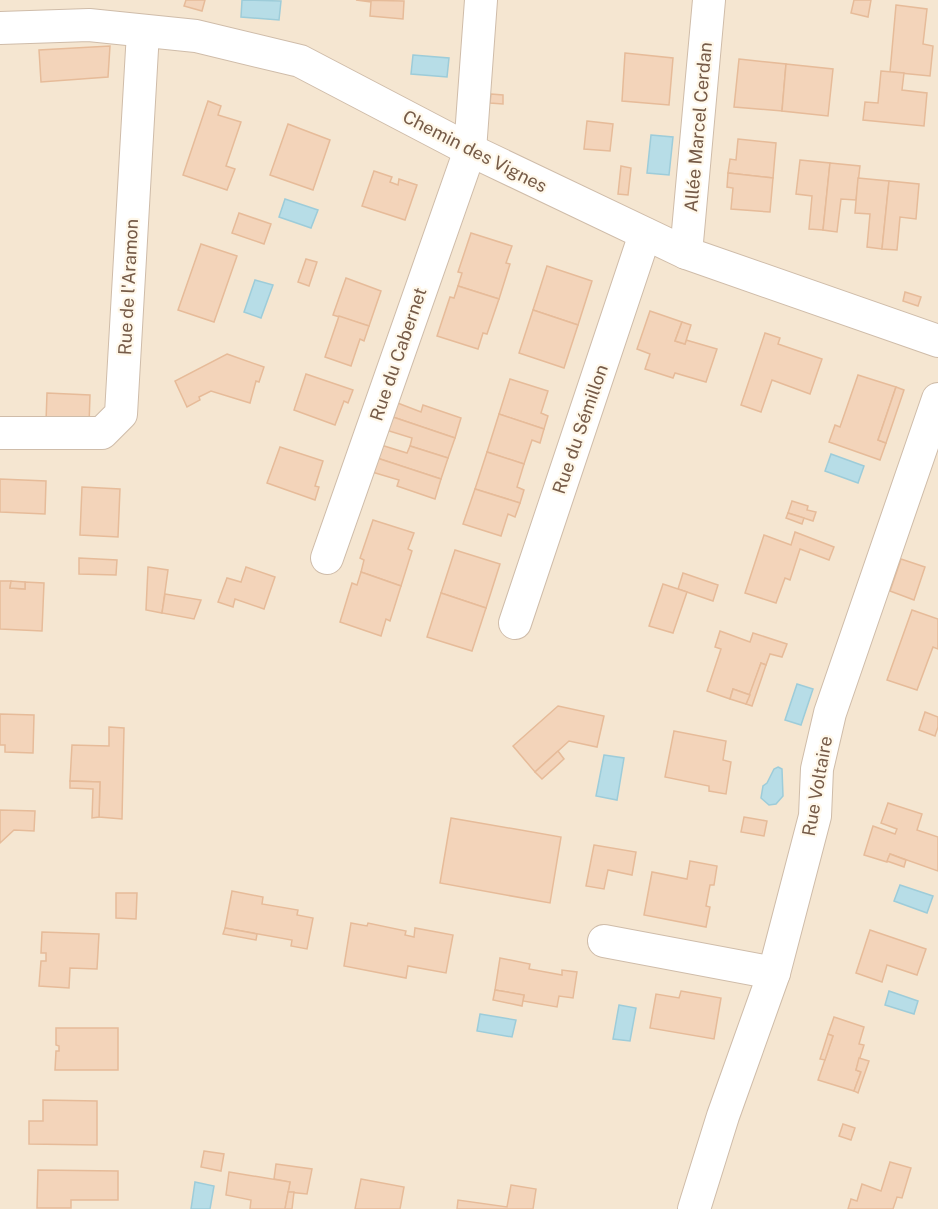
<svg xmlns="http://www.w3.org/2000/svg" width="938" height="1209" font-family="'Public Sans',sans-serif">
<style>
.residential{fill:#f5e6d1}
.water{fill:#b7dde7;stroke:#9dccd9;stroke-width:1.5}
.building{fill:#f3d4ba;stroke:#e6bb99;stroke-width:1.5}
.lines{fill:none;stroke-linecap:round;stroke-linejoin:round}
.minor-casing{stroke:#cfbca9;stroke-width:34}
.minor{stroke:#fff;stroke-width:32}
.labels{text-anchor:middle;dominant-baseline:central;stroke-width:4.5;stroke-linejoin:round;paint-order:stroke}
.street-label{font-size:18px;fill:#765b48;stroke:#fff8ea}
</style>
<rect width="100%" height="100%" fill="#fdf4e3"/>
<!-- residential -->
<rect class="residential" x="0" y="0" width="938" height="1209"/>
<!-- water -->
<g class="water">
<polygon points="242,0 281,1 279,20 241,17"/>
<polygon points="413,55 449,58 447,77 411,74"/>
<polygon points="651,135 673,137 669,175 647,173"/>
<polygon points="285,199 318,210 311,228 279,217"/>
<polygon points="255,280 273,285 261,318 244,312"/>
<polygon points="831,454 864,466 858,483 825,471"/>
<polygon points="797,684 813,689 801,725 785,720"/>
<polygon points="604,755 624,758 617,800 596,796"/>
<polygon points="778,767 782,769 783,796 776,804 769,805 761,798 763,786 767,783 774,769"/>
<polygon points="900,885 933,896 927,913 894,901"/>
<polygon points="889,991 918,1001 914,1014 885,1005"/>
<polygon points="619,1005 636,1008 630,1041 613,1039"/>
<polygon points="480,1014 516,1020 512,1037 477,1031"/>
<polygon points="195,1182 214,1186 210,1209 191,1209"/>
</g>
<!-- building -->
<g class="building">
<polygon points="186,0 205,0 202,11 184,6"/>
<polygon points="356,0 404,1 403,19 370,16 371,2"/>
<polygon points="854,0 871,0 868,17 851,13"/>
<polygon points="896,5 927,9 923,44 933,46 930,76 890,72"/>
<polygon points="110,46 108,77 41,82 39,50"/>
<polygon points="625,53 673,58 669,105 622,101"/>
<polygon points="739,59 786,64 782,111 734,107"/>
<polygon points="786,64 833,69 828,116 782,111"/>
<polygon points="881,71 904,73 902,90 927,93 924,126 863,120 865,102 878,103"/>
<polygon points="491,94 503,95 503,104 490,103"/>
<polygon points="208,101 221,106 218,115 241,122 226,166 235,169 227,190 183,175"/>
<polygon points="587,121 613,124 610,151 584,149"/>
<polygon points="288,124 330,140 313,190 270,175"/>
<polygon points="738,139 776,143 773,178 728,173 730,159 736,160"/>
<polygon points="800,160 830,163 823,230 809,229 812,196 796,194"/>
<polygon points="830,163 860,166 856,200 841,199 837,232 823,230"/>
<polygon points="621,166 631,168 628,195 618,194"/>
<polygon points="374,171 392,177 390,182 398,185 399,179 417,185 405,220 362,206"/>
<polygon points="728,173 773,178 770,212 731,209 733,188 727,187"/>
<polygon points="858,178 889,181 882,249 867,247 870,214 855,213"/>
<polygon points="889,181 919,184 916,219 900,217 897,250 882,249"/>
<polygon points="239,213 271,224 264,244 232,233"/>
<polygon points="471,233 512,246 506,263 510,264 499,299 458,286 462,273 458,272"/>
<polygon points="201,244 237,256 214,322 178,310"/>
<polygon points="306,259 317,262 309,286 298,282"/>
<polygon points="547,266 592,281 578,325 533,310"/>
<polygon points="346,278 381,291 369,326 333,315"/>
<polygon points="458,286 499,299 487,334 483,333 478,349 437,336 450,297 454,298"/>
<polygon points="905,292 921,297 918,306 903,301"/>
<polygon points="533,310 578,325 564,368 519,353"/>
<polygon points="650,311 682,322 675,341 685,344 686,340 717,349 706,382 675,373 673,378 645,369 650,354 637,349"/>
<polygon points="339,316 369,326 364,341 360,339 351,366 325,357"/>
<polygon points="682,322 691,325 685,344 675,341"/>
<polygon points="765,333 780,338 778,344 822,359 810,394 772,380 761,412 741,405"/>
<polygon points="227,354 264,367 259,382 256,381 250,403 211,391 199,397 200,400 187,407 175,381"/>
<polygon points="306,374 353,390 348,403 344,401 335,425 294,410"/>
<polygon points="858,375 896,387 878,440 886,443 880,460 829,442 835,425 840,427"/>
<polygon points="510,379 548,391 541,413 548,416 544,429 499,414"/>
<polygon points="896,387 904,390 886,443 878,440"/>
<polygon points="47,393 90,395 89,425 46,422"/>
<polygon points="395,402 421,412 423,405 461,418 455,438 390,416"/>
<polygon points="499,414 544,429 540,443 532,440 524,464 487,452"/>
<polygon points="390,416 455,438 448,458 410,446 412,438 386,430"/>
<polygon points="381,445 407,453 410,446 448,458 441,479 377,458"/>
<polygon points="280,447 323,461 315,486 319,487 315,500 267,483"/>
<polygon points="487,452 524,464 517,487 524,490 520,503 475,489"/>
<polygon points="377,458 441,479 435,499 397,486 399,480 372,472"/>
<polygon points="0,479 46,481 45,514 0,512"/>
<polygon points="82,487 120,489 118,537 80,535"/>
<polygon points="475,489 520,503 515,517 508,514 501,536 463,524"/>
<polygon points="792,501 808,506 807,510 816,512 813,521 788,513"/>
<polygon points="788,513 804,518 802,524 786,518"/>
<polygon points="373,520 414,533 408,549 412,551 401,586 361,572 364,560 360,558"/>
<polygon points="795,532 834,547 829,560 800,549 790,580 785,578 776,603 745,593 764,535 791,545"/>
<polygon points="455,550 500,564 486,608 441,593"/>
<polygon points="79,558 117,560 116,575 79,574"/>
<polygon points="901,559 925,567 914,600 890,591"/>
<polygon points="148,567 168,570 162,613 146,610"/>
<polygon points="246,567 275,577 264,609 235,599 233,607 218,602 227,578 241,582"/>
<polygon points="361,572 401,586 390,621 386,619 381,636 340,622 352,583 357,585"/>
<polygon points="683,573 718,585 713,601 678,589"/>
<polygon points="0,581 11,581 10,588 25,589 25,582 44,583 42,631 0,629"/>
<polygon points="11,581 25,582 25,589 10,588"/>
<polygon points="663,584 687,592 673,633 649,626"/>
<polygon points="441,593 486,608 472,651 427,637"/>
<polygon points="165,594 201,600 194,619 162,613"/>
<polygon points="912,610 938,619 938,649 933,647 917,690 887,680"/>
<polygon points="720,631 750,642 753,633 787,644 782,657 770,654 766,665 761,663 750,695 733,689 730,699 707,691 721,649 715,647"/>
<polygon points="761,663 766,665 752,706 746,704"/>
<polygon points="733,689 750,695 746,704 730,699"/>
<polygon points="558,706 604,716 597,747 569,741 535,772 513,746"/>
<polygon points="925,712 938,717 938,727 935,736 919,730"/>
<polygon points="0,714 34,715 33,753 5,752 5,745 0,745"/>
<polygon points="109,727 124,728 122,819 99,817 100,782 70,781 72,745 109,746"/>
<polygon points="674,731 726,741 723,760 731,762 726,794 709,791 709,786 665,777"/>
<polygon points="558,751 564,759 542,779 535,772"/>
<polygon points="70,781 100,782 99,817 92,818 93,789 70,788"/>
<polygon points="888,803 922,814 917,830 938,837 938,871 890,854 887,862 864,855 873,826 895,834 897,829 881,823"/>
<polygon points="0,810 35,811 34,831 14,830 0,843"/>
<polygon points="744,817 767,821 764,836 741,832"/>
<polygon points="451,818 561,837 550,903 440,883"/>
<polygon points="594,845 636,852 632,875 608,870 604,889 586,886"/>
<polygon points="890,854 906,860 904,867 887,861"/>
<polygon points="690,861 717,866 714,885 710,885 706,906 710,907 706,927 644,915 652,872 687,879"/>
<polygon points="232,891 263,897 262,904 298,910 297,915 313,918 307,949 291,946 292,940 225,928"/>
<polygon points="116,893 137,893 136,919 116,918"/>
<polygon points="351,923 367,926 368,923 406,931 405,935 414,937 415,928 453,935 446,973 408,966 406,978 344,966"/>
<polygon points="225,928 257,934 256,940 223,934"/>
<polygon points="870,930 926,949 917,975 887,965 882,982 856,973"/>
<polygon points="42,932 99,934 97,969 70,968 69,988 39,986 41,961 46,961 46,953 41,953"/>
<polygon points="500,958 530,964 529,969 562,975 562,970 577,972 573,998 559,996 557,1007 523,1001 524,995 495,990"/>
<polygon points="495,990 524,995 522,1006 493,1000"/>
<polygon points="681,991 721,998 714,1039 650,1028 656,994 679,998"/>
<polygon points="834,1017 864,1027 859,1044 864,1045 856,1070 861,1072 854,1091 818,1080 833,1036 828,1034"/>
<polygon points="56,1028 118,1028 118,1070 55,1070 56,1051 59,1051 59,1046 56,1045"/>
<polygon points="828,1034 833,1036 825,1060 820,1059"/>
<polygon points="859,1058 869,1061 858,1093 854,1091 861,1072 856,1070"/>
<polygon points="43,1100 97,1101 97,1145 29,1144 29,1121 43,1121"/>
<polygon points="843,1124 855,1128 851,1140 839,1136"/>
<polygon points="204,1151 224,1154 221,1171 201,1167"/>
<polygon points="890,1162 911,1168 902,1198 897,1197 893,1209 848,1209 851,1199 857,1201 862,1184 881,1191"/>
<polygon points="276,1164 312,1169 307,1194 288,1192 290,1182 274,1179"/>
<polygon points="38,1170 118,1171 118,1200 71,1200 71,1208 37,1208"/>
<polygon points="229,1172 290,1182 285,1209 250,1209 251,1200 226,1195"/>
<polygon points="361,1179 404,1187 400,1209 355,1209"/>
<polygon points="511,1185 536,1189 533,1209 457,1209 458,1200 507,1207"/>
<polygon points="288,1192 294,1192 292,1209 285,1209"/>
</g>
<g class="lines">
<!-- minor casing -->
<g class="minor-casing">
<g id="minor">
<polyline points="0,28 89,25 196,36 300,61 470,150 686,253 938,341"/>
<polyline points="686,253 709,0"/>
<polyline points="0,433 102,433 121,414 143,32"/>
<polyline points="327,558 470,150 481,0"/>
<polyline points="515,623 645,234"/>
<polyline points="604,941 774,973"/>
<polyline points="694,1209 723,1116 774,973 815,816 817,769 830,713 938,399"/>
</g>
</g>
<!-- minor -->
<use href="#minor" class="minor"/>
</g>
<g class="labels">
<!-- street labels -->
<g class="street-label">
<text transform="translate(698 127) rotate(-85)">Allée Marcel Cerdan</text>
<text transform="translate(475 151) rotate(27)">Chemin des Vignes</text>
<text transform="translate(128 287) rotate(-87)">Rue de l'Aramon</text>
<text transform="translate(398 354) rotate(-71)">Rue du Cabernet</text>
<text transform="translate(580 429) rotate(-71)">Rue du Sémillon</text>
<text transform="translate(817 786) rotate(-80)">Rue Voltaire</text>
</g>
</g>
</svg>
